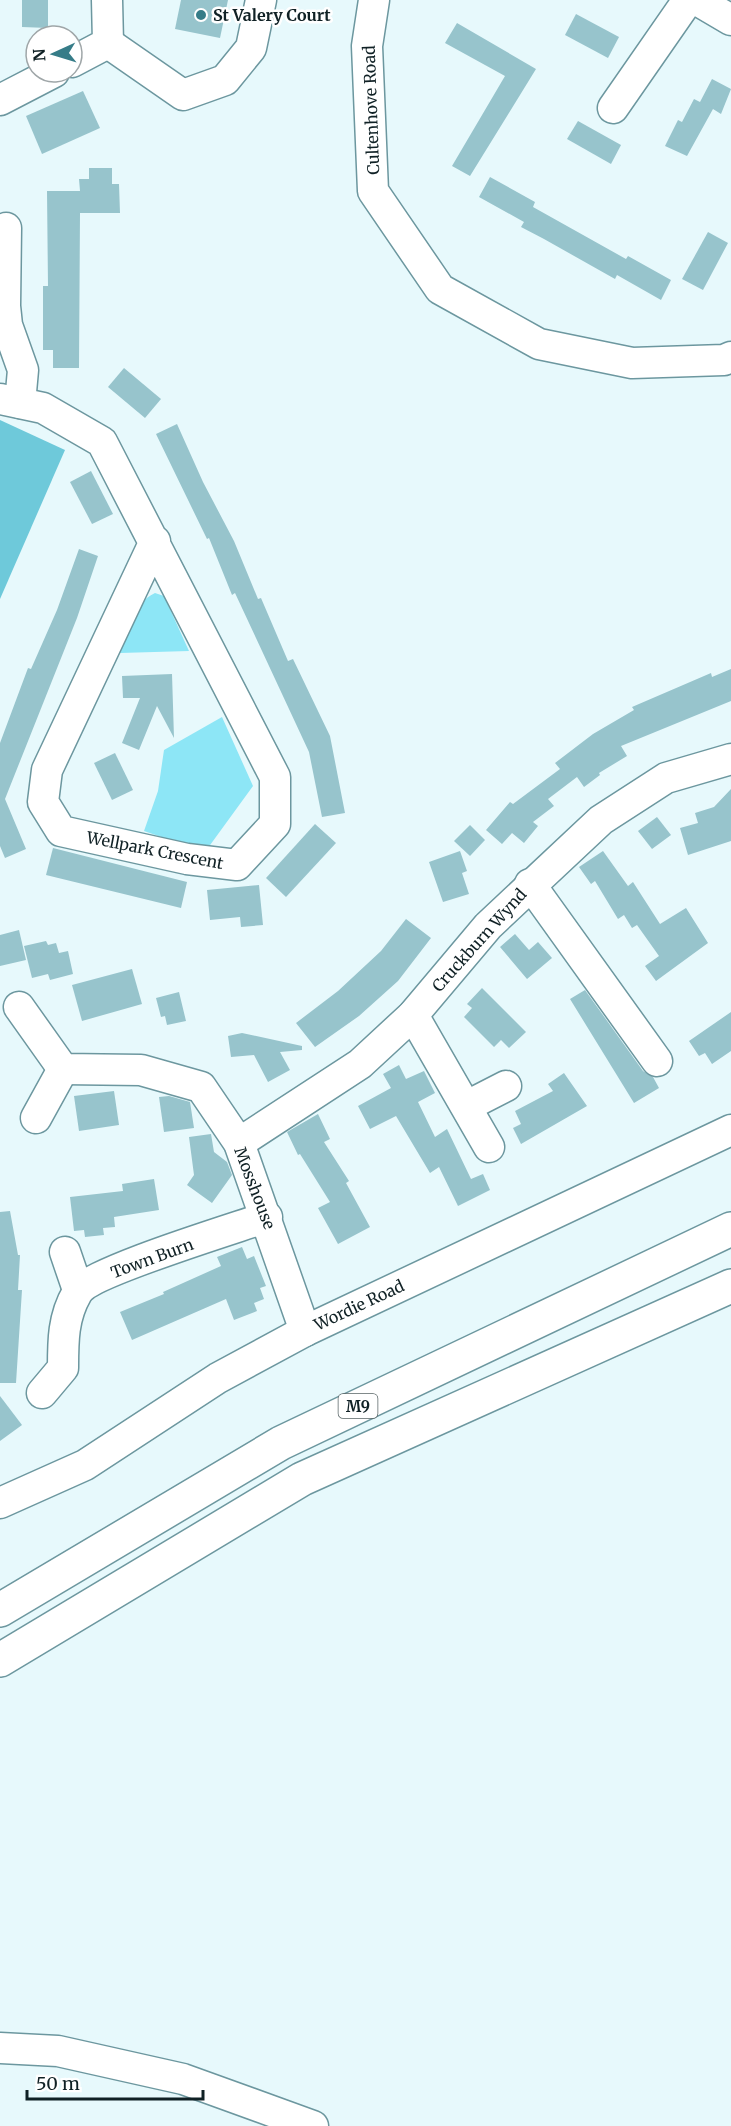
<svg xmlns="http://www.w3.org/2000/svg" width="731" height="2126" font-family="Merriweather,serif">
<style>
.green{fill:#8de6f6}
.forest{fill:#6ec9da}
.building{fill:#97c4cc}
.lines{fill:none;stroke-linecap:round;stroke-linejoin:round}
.minor-casing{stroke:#6c979f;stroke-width:33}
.highway-casing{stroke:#6c979f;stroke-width:36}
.minor{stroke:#fff;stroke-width:30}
.highway{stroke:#fff;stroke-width:33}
.poi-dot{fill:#367c88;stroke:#fff;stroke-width:2}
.labels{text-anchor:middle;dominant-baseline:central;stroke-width:5;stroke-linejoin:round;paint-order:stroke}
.shield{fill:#fff;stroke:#586466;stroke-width:1.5}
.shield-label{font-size:15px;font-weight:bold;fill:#102125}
.poi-label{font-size:16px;font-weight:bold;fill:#102125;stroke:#fff;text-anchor:start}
.street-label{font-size:16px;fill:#102125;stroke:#fff}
</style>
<rect width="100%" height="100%" fill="#e7f9fc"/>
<!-- green -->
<g class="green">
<path d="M155,593L164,596L189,651L120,653C128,630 132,604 155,593Z"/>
<polygon points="222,717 253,786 205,852 144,831 158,791 164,750"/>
</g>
<!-- forest -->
<polygon class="forest" points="0,420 65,450 0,599"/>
<!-- building -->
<g class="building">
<polygon points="22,0 48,0 48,28 22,27"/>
<polygon points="181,0 228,0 220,38 175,29"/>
<polygon points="576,14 619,37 608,58 565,35"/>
<polygon points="457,23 536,69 470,176 452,166 505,76 445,43"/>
<polygon points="712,79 731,89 721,114 713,109 687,156 665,146 678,120 682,122 694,99 712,108 700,102"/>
<polygon points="83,91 100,128 42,154 26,116"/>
<polygon points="578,121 621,145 611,164 567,139"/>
<polygon points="89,168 112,168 112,184 119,184 120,213 80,213 79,368 53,368 53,350 43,350 43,286 48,286 47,191 80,191 79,179 89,179"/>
<polygon points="490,177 535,202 533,207 626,259 628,256 671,280 661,300 617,275 615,279 544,239 521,227 524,222 479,197"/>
<polygon points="708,232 728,243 703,290 682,279"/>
<polygon points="124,368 161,399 145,418 108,387"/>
<polygon points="177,424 203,482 234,541 258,599 261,598 288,661 293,659 330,736 345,813 322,817 309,752 235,593 232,595 209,538 207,539 156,434"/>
<polygon points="91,471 113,514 92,524 70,482"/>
<polygon points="79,549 98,556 77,618 5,799 26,849 5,858 0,846 0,743 28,668 31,669 57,610"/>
<polygon points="731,669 731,701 621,746 627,756 599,773 600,775 584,787 577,777 548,799 554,806 533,822 538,826 524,843 512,833 502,844 486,830 510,802 513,804 560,769 555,763 593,734 634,710 632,707 711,673 712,677"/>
<polygon points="172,674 174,738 157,706 139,750 122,743 140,698 123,698 122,676"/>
<polygon points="115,753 133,790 112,800 94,763"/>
<polygon points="731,789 731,841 688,855 680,828 698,823 695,813 714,807"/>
<polygon points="657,817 671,835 652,849 638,831"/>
<polygon points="315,824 336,843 286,897 266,878"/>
<polygon points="470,825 485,840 470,856 454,841"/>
<polygon points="53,848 187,882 181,908 46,875"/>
<polygon points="460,851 467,871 462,873 469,894 443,902 429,862"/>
<polygon points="603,851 628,886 633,882 660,924 686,908 708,943 656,981 645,966 659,956 637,925 632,928 624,915 618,919 595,881 591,884 579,867"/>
<polygon points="259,885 263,925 241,927 240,917 210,920 207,890"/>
<polygon points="406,919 431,938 398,981 359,1016 315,1047 296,1023 338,991 381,951"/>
<polygon points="19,930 26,960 0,966 0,935"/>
<polygon points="515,934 529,950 538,942 552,958 527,979 500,947"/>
<polygon points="46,941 48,945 56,943 59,953 68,951 73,974 50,980 48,974 32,978 24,946"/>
<polygon points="132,969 142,1004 82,1021 72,985"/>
<polygon points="482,988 526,1032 509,1048 501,1040 494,1047 464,1017 472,1008 467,1004"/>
<polygon points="585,990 643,1071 653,1077 659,1088 634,1103 570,999"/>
<polygon points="179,992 186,1021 167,1025 165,1016 161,1017 156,998"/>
<polygon points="731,1012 731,1051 712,1064 705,1053 699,1056 689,1041"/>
<polygon points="242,1033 302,1046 302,1050 280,1052 290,1070 268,1082 254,1055 231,1057 228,1036"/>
<polygon points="399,1065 406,1079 424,1071 435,1093 418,1102 435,1137 447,1129 471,1179 483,1174 490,1190 458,1206 439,1167 430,1173 396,1116 370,1129 358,1106 391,1088 383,1074"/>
<polygon points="564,1073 587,1106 521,1144 513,1128 521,1124 515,1111 553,1091 548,1084"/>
<polygon points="114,1091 119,1125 79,1131 74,1096"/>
<polygon points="169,1096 190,1102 194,1128 164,1132 159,1097"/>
<polygon points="318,1114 330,1139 324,1142 349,1181 346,1183 370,1227 338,1244 318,1208 330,1202 300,1154 298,1155 287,1132"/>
<polygon points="211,1134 214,1152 227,1162 232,1175 212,1203 187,1185 194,1175 189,1137"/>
<polygon points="154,1179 159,1210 114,1217 115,1227 103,1228 104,1235 85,1237 84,1230 74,1231 70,1197 123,1191 122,1184"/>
<polygon points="10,1211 18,1255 20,1255 18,1290 22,1290 16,1383 0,1383 0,1212"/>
<polygon points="242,1247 247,1259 254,1256 266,1286 260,1288 264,1299 254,1303 257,1311 234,1320 226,1299 132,1340 120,1312 164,1294 163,1292 221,1266 217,1257"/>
<polygon points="0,1396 22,1425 0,1441"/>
</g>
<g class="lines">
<!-- minor casing -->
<g class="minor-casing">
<g id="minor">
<polyline points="374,0 367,46 373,191 440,289 539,344 632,363 724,360 731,357"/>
<polyline points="697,0 731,20"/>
<polyline points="108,43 183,95 225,80 251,48 261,0"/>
<polyline points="72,62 108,43 107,0"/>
<polyline points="0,100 54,72"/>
<polyline points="613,108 688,0"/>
<polyline points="6,228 5,306 7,325 23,370 20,403"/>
<polyline points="0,399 43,408 102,442 275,777 275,824 237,865 187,859 61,831 43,802 47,770 155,541"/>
<polyline points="530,884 657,1061"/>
<polyline points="19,1007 63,1069 141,1070 201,1087 239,1143 305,1331"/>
<polyline points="413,1015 489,1147"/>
<polyline points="467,1106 506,1086"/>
<polyline points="36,1118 63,1069"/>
<polyline points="239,1143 360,1064 413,1015 488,926 601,820 666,778 731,759"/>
<polyline points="65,1252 78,1290"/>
<path d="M42,1393L63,1368C63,1341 63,1317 77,1293C89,1272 236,1228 267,1217"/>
<polyline points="0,1503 85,1465 218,1378 305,1331 731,1130"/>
<polyline points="0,2048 58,2051 183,2079 313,2126"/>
</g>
</g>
<!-- highway casing -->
<g class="highway-casing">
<g id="highway">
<polyline points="0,1610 281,1443 731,1229"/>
<polyline points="0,1660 302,1479 731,1286"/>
</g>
</g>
<!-- minor -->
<use href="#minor" class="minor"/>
<!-- highway -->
<use href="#highway" class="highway"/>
</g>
<!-- markers -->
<circle class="poi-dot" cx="201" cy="15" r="6"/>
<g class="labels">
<!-- shield labels -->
<rect class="shield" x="338.5" y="1394" width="39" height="24" rx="4.5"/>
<g class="shield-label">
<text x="358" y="1406">M9</text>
</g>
<!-- poi labels -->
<g class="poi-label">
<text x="213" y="15">St Valery Court</text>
</g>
<!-- street labels -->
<g class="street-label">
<text transform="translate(371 110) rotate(-92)">Cultenhove Road</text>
<text transform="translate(155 850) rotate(11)">Wellpark Crescent</text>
<text transform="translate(479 940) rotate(-48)">Cruckburn Wynd</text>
<text transform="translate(255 1188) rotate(69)">Mosshouse</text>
<text transform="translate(152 1258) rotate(-20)">Town Burn</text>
<text transform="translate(359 1305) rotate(-25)">Wordie Road</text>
</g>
</g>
<!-- north arrow -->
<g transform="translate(54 54) rotate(266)"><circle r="28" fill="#ffffff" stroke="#9fa6a8" stroke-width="1.5"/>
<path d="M0-4.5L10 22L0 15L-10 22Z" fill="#367c88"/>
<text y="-9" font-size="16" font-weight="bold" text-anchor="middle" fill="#102125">N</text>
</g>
<!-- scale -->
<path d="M27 2090v9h176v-9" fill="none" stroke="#102125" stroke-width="3"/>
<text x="36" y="2090" font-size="18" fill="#102125" stroke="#ffffff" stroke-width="4.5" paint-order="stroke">50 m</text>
</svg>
